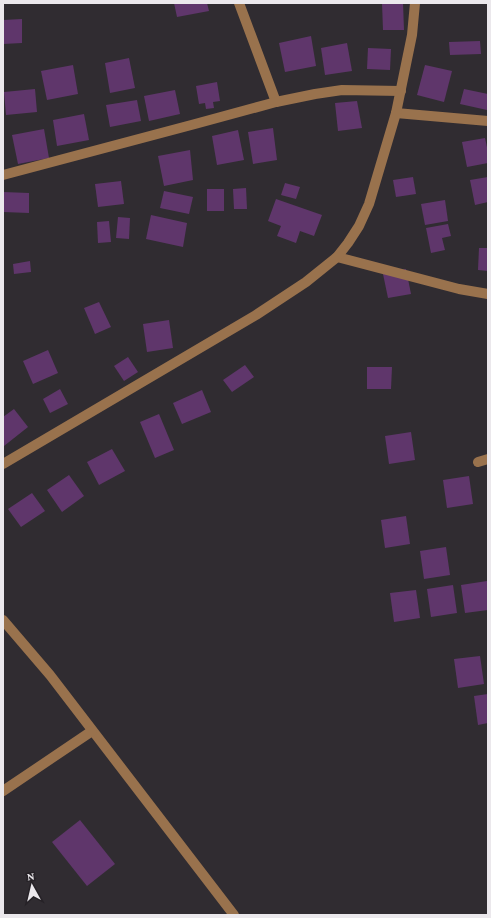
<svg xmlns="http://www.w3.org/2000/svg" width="491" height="918" font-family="'Crimson Pro',serif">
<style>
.building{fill:#5f366b}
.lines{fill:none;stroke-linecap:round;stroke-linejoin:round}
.minor{stroke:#99724d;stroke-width:10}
</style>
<rect width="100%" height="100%" fill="#302c31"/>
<!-- building -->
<g class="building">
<polygon points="174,3 207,3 209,11 177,17"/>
<polygon points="382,3 403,3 404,30 383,30"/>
<polygon points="22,19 22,43 3,44 3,20"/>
<polygon points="311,36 316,66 285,72 279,43"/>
<polygon points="480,41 481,54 450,55 449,42"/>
<polygon points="347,43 352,71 325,75 321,48"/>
<polygon points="368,48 391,49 390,70 367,69"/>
<polygon points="129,58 135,88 110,93 105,63"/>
<polygon points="73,65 78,94 47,100 41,71"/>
<polygon points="425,65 452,71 444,102 417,95"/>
<polygon points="217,82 220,101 213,102 214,108 206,109 205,103 199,104 196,86"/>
<polygon points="35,89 37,112 6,115 4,92"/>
<polygon points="464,89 488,94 487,110 460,104"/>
<polygon points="175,90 180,114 149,121 144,96"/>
<polygon points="137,100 141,121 110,127 106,105"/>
<polygon points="357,101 362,128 338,131 335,103"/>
<polygon points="84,114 89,140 57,146 53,120"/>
<polygon points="273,128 277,160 253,164 248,132"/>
<polygon points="44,129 49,158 18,164 12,135"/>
<polygon points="238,130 244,160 217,165 212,136"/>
<polygon points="485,138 488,152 488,163 467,167 462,142"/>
<polygon points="190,150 193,180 164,186 158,156"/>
<polygon points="413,177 416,194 396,197 393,180"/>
<polygon points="488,177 488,202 475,205 470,180"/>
<polygon points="121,181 124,204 98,207 95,184"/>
<polygon points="285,183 300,187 296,199 281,195"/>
<polygon points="246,188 247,209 234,209 233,189"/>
<rect x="207" y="189" width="17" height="22"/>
<polygon points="164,191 193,197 189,214 160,208"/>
<polygon points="3,192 29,193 29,213 3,212"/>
<polygon points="276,199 322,215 314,236 300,231 296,243 277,236 281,226 268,221"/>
<polygon points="445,200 448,221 425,225 421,204"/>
<polygon points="151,215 187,223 183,247 146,239"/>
<polygon points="118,217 130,218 129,239 116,238"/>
<polygon points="109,221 111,242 98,243 97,222"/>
<polygon points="448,224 451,236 442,238 445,250 431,253 426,228"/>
<polygon points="479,248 488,248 488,271 478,270"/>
<polygon points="30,261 31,272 14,274 13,264"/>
<polygon points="406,269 411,294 388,298 383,274"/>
<polygon points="99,302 111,327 95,334 84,308"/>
<polygon points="169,320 173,348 147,352 143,324"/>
<polygon points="48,350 58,373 33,384 23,361"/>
<polygon points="128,357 138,372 124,381 114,366"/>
<polygon points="245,365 254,377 232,392 223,380"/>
<polygon points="367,367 392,367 391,389 367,389"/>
<polygon points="60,389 68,404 50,413 43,399"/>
<polygon points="202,390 211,412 182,424 173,403"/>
<polygon points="14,409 28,427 4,446 3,417"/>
<polygon points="159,414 174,450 155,458 140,422"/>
<polygon points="411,432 415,460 389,464 385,436"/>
<polygon points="112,449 125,471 99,485 87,462"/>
<polygon points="69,475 84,496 62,512 47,490"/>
<polygon points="469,476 473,504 447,508 443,480"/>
<polygon points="32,493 45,511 21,527 8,509"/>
<polygon points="406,516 410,544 385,548 381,520"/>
<polygon points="446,547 450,575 424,579 420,551"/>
<polygon points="487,581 488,610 465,613 461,585"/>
<polygon points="453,585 457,613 431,617 427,589"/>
<polygon points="416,590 420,618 394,622 390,593"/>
<polygon points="480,656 484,684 458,688 454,659"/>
<polygon points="488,694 488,723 478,725 474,696"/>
<polygon points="80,820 115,864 87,886 52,842"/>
</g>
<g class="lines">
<!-- minor -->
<g class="minor">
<polyline points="239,3 276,102"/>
<polyline points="396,113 488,121"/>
<polyline points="3,175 195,124 276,102 315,94 342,90 401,91"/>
<polyline points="337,257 459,289 488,294"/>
<polyline points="478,462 488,459"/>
<polyline points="3,464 256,315 306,282 337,257 348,243 359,226 369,204 396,113 412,35 415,3"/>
<polyline points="3,620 50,675 234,915"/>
<polyline points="3,791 92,731"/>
</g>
</g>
<!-- border -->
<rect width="491" height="918" fill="none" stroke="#ebe8ec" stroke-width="8"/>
<!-- north arrow -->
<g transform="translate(32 886) rotate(352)" stroke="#262227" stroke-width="3" paint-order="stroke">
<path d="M0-3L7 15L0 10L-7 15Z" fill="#ebe8ec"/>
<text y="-6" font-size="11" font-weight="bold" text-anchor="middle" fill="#ebe8ec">N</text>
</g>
</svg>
